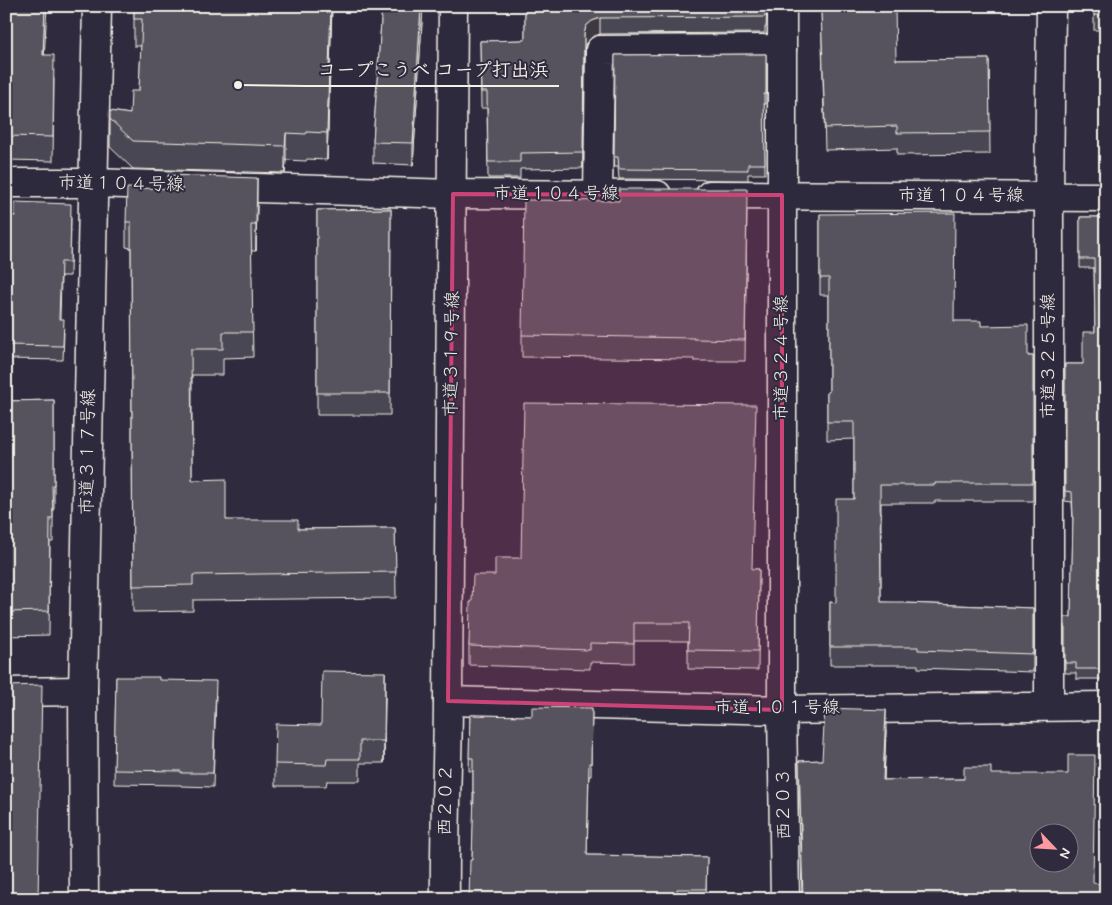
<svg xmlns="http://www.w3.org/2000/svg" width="1112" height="905" font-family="Mynerve,'Klee One',sans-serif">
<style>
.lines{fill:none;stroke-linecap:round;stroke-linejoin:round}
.street-casing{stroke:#f4f1e8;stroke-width:31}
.street{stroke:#2f2a3d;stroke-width:28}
.wall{fill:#4a4752;stroke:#f4f1e8}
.shaded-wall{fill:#3c3942;stroke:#f4f1e8}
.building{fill:#56525f;stroke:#f4f1e8;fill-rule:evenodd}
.marked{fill:#cc4377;fill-opacity:0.2;stroke:#cc4377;stroke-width:4;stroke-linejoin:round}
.labels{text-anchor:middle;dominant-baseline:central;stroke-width:4;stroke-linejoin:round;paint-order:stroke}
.street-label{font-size:18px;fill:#f4f1e8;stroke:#2f2a3d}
.leader{fill:none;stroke:#f4f1e8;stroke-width:2}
.callout-dot{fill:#f4f1e8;stroke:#2f2a3d;stroke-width:2}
.callout-label{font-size:19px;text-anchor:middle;font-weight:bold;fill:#f4f1e8;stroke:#2f2a3d;stroke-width:4;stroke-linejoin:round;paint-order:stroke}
</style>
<rect width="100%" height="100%" fill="#2f2a3d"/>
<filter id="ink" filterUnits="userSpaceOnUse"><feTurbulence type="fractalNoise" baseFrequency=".02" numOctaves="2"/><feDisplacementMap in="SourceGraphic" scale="10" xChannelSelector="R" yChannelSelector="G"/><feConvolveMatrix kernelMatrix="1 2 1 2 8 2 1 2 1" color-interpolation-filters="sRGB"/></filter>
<g filter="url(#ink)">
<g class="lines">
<!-- street casing -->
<g class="street-casing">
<g id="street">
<polyline points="782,6 782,710 785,899"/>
<polyline points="6,183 92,183 453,194 657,195"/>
<polyline points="598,195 600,50 782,49"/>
<polyline points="710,195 1106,197"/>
<polyline points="6,692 83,691"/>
<polyline points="448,701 782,710 1106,706"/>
<polyline points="1049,706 1049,196 1051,6"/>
<polyline points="84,899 83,691 97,6"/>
<path d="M445,899C444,831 448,764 448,697C450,467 453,237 453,6"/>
</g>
</g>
<!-- street -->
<use href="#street" class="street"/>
</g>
<!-- wall -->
<g class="wall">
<polygon points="6,6 44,55 54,79 53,161 6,160"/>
<polygon points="134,6 332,6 327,160 307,159 306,161 286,160 285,173 133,169 110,147 110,111 130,114 139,91 141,46 134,46"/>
<polygon points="382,6 423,6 413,165 373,163 373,142"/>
<polygon points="525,6 767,6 766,27 765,27 765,33 600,34 592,37 586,43 584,50 583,168 520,169 520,178 488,178 487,108 481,108 480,41 525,40"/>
<rect x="1094" y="6" width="12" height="24"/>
<polygon points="821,9 896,60 989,59 990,154 897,155 897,148 825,150"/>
<polygon points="766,54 766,104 764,104 765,174 748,174 748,180 619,179 618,167 614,167 615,55"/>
<polygon points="168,175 257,204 256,251 251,251 253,357 223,358 223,375 192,375 192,480 226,520 298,529 395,528 396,598 193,600 193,611 133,612 131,248 126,247 126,222 168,189"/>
<polygon points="391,209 390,415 317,415 317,210"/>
<polygon points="747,211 745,361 694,361 694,359 522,357 522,335"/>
<polygon points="820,214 954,321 981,326 1028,356 1033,356 1033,501 935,501 935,503 881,503 881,602 1033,608 1033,672 918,668 918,665 830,665 830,602 836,603 854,499 854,439 827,440 827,392 829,392 829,295 820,295"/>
<polygon points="6,216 71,218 70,276 61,276 60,319 64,333 63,360 6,359"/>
<polygon points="1080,217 1106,217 1106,679 1076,679 1076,673 1065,673 1065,617 1071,617 1073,522 1072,502 1065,501 1065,364 1083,364 1095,332 1094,268 1080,268"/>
<polygon points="54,400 54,509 53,509 53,542 50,542 49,635 6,636 6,401"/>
<polygon points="759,569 758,670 688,669 688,641 634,641 634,663 590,662 590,669 469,665 469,646 472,602 495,575"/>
<polygon points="116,677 216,695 213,787 181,786 181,785 114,784"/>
<polygon points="385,694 384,763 360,763 360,781 327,781 326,786 275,786 275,764 321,725"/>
<polygon points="592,708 591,776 589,776 587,855 707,857 706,899 469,899 472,860 474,805 473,805 473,771 469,771 470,715 532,716"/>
<polygon points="886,731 884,780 964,779 991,774 1093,883 1106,899 802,899 799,761 822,760"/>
</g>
<!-- shaded-wall -->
<g class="shaded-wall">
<polygon points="45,6 47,6 43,79 43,55"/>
<polygon points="331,6 332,6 327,160 327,133"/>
<polygon points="421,6 423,6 413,165 413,143"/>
<polygon points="600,18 600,34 592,37 586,43 584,50 583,168 584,34 586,26 592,21"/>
<polygon points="286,133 286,160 285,173 285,146"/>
<polygon points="257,178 257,204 256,251 256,225"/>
<polygon points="385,672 385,694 384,763 384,741"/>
<polygon points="886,710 886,731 883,801 883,780"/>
</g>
<!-- building -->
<g class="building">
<polygon points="6,6 45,6 43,55 54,55 53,137 6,136"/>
<polygon points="134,6 331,6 327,133 307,132 306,134 286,133 285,146 133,141 110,119 110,111 130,114 131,91 139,91 142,19 134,19"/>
<polygon points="382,6 421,6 413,143 373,142"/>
<polygon points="525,6 767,6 766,11 765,11 765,17 600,18 592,21 586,26 584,34 583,152 520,153 520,162 488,162 487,92 481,92 480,41 525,40"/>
<rect x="1094" y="6" width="12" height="9"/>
<polygon points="895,7 896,60 989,59 990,132 897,133 897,126 825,128 821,9"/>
<polygon points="766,54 766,94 764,94 765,164 748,164 748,170 619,169 618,157 614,157 615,55"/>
<polygon points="168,175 257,178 256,225 251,225 253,332 223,332 223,349 191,349 192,480 226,479 226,520 298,520 298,529 395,528 396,572 193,575 193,585 133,586 131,222 126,222 127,188 183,189"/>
<polygon points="619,189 747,189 745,340 694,339 694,338 522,335 524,200 619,201"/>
<polygon points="15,202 71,204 70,262 61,262 59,319 64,319 63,346 6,345 6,216 15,216"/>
<polygon points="391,209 390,393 317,393 317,210"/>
<polygon points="955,213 954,321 981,321 981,326 1028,325 1028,356 1033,356 1033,483 935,483 935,485 880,485 881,602 904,602 904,603 1033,608 1033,654 918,650 918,647 830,647 830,602 836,603 836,499 854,499 854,422 827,422 827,392 829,392 829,278 820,278 820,214"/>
<polygon points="1080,217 1106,217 1106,669 1076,669 1076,663 1065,663 1065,617 1071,617 1073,516 1072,492 1065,491 1065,364 1083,364 1083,332 1095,332 1094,259 1080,259"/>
<polygon points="54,400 54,485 52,485 53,518 50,518 49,611 6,612 6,401"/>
<polygon points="524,403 756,405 752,569 759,569 758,651 688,650 689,623 634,623 634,644 590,643 590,650 469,646 470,602 472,602 473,575 495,575 495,558 521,558"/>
<polygon points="322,671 385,672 384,741 360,741 360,759 327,759 326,765 275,764 276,724 321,725"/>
<polygon points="116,677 159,677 159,680 216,681 213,773 181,773 181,771 114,770"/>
<polygon points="42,685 38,899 6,898 6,686"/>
<polygon points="532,707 592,708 591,763 589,763 587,855 707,857 706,889 677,889 677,899 469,899 470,860 472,860 474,792 473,792 473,758 469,758 470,715 532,716"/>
<path d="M825,708L886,710L883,780L964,779V767H991V774H1068V755H1095L1093,883L1106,884V899H803L799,761L822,760ZM1040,832H1070V862H1040Z"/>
</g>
</g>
<!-- marked area -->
<path class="marked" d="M453,194L782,195V710L448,701Z"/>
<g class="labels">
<!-- street labels -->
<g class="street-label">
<text transform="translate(121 184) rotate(1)">市道１０４号線</text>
<text x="556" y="194">市道１０４号線</text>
<text x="961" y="196">市道１０４号線</text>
<text transform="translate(452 354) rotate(-89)">市道３１９号線</text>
<text transform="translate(1049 356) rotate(-90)">市道３２５号線</text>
<text transform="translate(782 358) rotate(-90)">市道３２４号線</text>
<text transform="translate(88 452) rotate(-89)">市道３１７号線</text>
<text x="777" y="708">市道１０１号線</text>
<text transform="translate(446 800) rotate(-89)">西２０２</text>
<text transform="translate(784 804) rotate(-91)">西２０３</text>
</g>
</g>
<!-- callouts -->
<path class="leader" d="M238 85L306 86H559"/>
<circle class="callout-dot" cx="238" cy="85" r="5"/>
<g class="callout-label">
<text x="433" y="76">コープこうべ コープ打出浜</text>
</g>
<!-- margin -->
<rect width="1112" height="905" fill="none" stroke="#2f2a3d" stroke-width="25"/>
<rect x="12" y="12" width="1087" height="880" fill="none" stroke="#f4f1e8" stroke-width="2" filter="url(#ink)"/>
<!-- north arrow -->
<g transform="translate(1054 848) rotate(115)"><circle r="24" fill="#2f2a3d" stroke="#7e7a81"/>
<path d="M0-4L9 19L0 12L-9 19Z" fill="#ff9aa2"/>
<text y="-8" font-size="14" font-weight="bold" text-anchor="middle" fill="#f4f1e8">N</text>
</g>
</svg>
